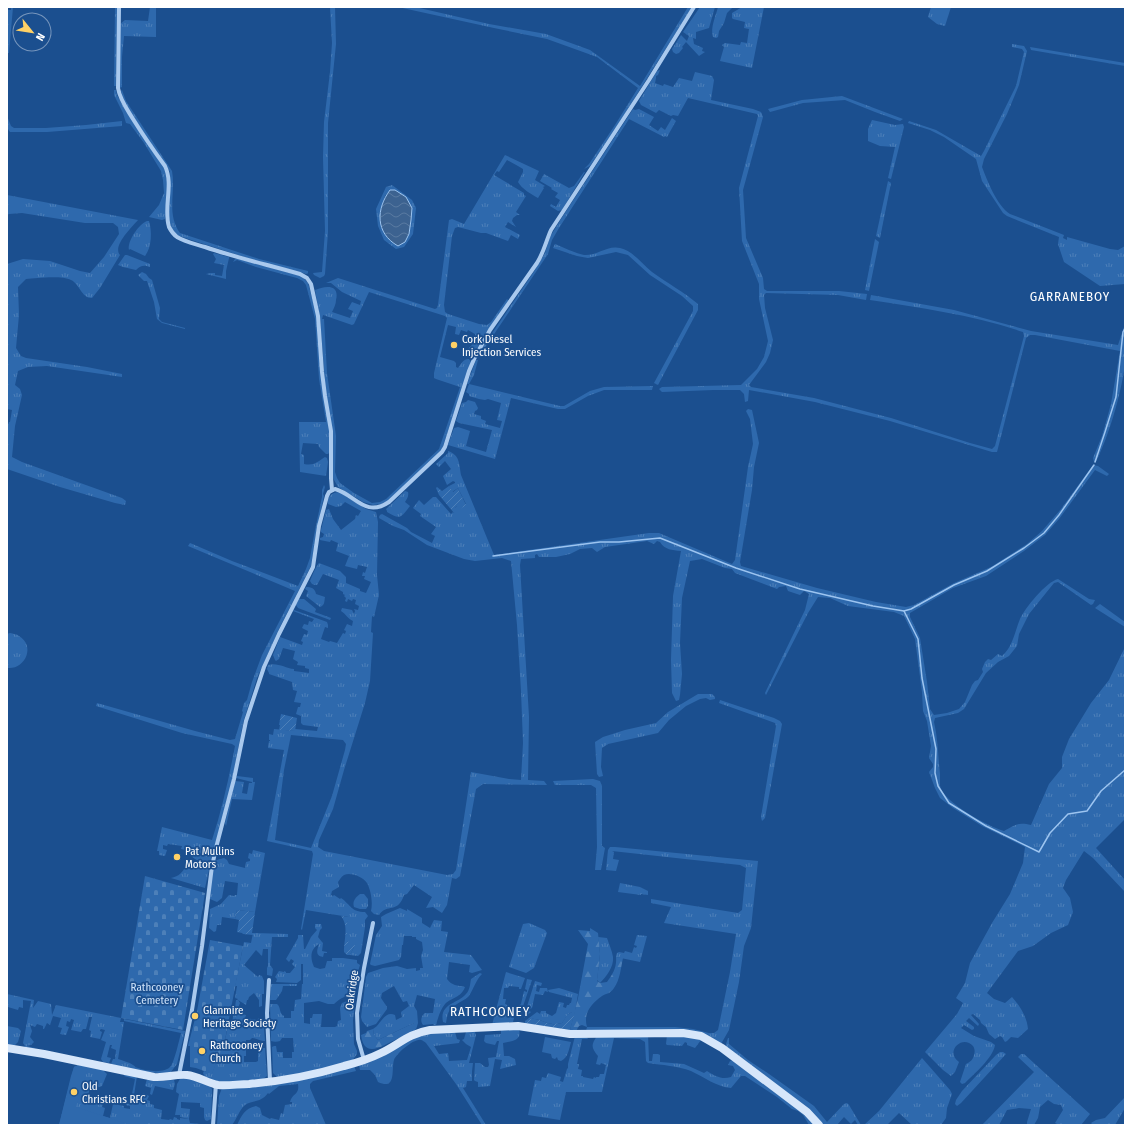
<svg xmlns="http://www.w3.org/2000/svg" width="1132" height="1132" font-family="'Fira Sans Condensed',sans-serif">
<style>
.grass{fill:url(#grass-tufts);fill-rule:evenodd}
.forest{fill:url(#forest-firs)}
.cemetery{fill:url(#cemetery-stones)}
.garden{fill:url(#garden-furrows)}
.pitch{fill:#2e69ad}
.water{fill:url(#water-waves);stroke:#9cc4f0}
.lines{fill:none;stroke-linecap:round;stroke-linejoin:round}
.stream{stroke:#9cc4f0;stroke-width:1.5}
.street{stroke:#a9c9ee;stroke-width:4}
.secondary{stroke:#d6e6fa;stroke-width:8}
.poi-dot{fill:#ffd166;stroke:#1b4f8f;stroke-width:1.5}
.labels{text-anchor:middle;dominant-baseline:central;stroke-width:3.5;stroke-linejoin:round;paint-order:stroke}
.poi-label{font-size:11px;fill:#fff;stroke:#1b4f8f;text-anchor:start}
.park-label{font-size:11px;fill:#cfe3fa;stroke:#1b4f8f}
.street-label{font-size:11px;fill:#fff;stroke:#1b4f8f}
.quarter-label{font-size:13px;letter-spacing:1px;fill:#fff;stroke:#1b4f8f}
</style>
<defs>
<pattern id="grass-tufts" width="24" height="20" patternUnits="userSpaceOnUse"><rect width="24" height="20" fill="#2e69ad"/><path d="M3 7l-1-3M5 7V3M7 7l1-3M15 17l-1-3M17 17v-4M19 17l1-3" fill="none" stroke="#4d80b9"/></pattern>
<pattern id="forest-firs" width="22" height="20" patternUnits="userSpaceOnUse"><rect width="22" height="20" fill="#2e69ad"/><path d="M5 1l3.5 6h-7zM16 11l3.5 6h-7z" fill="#4d80b9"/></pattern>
<pattern id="cemetery-stones" width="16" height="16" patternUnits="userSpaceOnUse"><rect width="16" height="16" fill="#2e69ad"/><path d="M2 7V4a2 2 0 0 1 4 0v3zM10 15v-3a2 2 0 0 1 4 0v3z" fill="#4d80b9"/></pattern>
<pattern id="garden-furrows" width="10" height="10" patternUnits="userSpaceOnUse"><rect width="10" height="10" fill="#2e69ad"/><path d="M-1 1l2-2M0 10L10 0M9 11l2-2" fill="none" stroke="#4d80b9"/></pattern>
<pattern id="water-waves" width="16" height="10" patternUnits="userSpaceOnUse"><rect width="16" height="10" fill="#3c6290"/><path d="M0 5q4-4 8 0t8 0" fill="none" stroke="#597aa1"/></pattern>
</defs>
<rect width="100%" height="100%" fill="#1b4f8f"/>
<!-- grass -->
<g class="grass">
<polygon points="11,7 13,7 9,53 7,53 7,16 8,10 11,10"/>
<polygon points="115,7 117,7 116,86 114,86"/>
<path d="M150,7H156V37L124,36L122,57V87L120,88V24L125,20C133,20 140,21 148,21Z"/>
<polygon points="330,7 335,7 336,44 328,123 328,232 325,274 324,276 320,278 314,275 313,273 322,272 325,231 323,157 324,122 330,72 332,43"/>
<polygon points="398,7 415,7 489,24 546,34 590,50 640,86 688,7 692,7 617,126 590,166 584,169 589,164 615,125 638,88 597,57 547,39 494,28"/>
<polygon points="700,7 715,7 709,28 696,32 696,39 693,38 694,44 703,48 702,51 705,52 699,56 686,42 682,47 683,48 679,53 676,54 673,52 672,49 681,35 687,41 689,36 683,32"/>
<path d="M718,7H733L727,13L724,23L719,31L718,37L716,38L713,37C710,27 716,16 718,7Z"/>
<polygon points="742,7 764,7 752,68 720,61 724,47 722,45 725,43 740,45 741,42 747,43 749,29 744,28 745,22 733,19 732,18 732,13"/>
<polygon points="931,7 951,7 945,26 937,24 928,17"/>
<path d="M1012,44L1024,46L1027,51L1019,85L1007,114L984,159L982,167C987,180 997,206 1010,214L1064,235L1063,238L1067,240V237L1110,249L1118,250L1125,246V284L1100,286L1064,262L1058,244L1059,237L1007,216L1003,213L982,181L976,159L944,137L930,130L908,123L909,121L936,130L981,156L984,151L1016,86L1024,52L1022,49L1012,47Z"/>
<polygon points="1030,47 1125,63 1125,66 1031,50"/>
<path d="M660,70L658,75L656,76V78L655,83L663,86L664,84L673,87L679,78L692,81L695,72L712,76L714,80L711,100L753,109L761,112L763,117L743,190L746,238L763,278L764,289L767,291H839L867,294L866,300L838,295L766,293L764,295L765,308L773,340L770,353L766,362L749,385L751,387L814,398L891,418L970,443L992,449L995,446L1024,336L1023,332C974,315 921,308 870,300L871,295L954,310L1031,331L1118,345L1125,324C1125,337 1126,352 1125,364C1121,395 1109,435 1096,462H1094L1093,458L1102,436L1111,404L1120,351L1035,335H1030L1026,338L997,452H992L890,421L815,402L749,390L748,401L745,402L744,394L740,390H713L662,392L659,389L662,387L741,385L757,369L764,357L768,341L759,299V284L742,241L739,188L758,116L757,114L688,98L678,116L673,115L671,116L659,110L656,113L641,105L639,101L657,71Z"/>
<path d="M114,90H116L117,95L123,106L164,167C170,182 166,200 166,215L165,219L162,220L149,217L159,205L164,193L163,180L161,171L144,143L130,124L126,123L123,113L114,95Z"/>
<path d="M122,90L126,101L172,171C176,193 166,213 180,233L259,259L308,271V273L307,274L257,261L182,237C179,236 176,235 174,232C164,219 171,189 170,172L167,166L145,136L124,101L121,91Z"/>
<polygon points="842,96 903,119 900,121 875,112 845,100 803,103 770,112 768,109 802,100"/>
<polygon points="633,109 635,110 639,109 654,117 649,125 658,131 661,127 665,130 672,118 676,121 667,137 665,136 664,137 629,119 559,228 552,240 548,254 480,355 478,354 482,348 535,270 545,253 550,237 561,219"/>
<path d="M7,116L11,126L14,128H46L86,125L122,121V126L47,132H10C6,128 7,121 7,116Z"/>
<polygon points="872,120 895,125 903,124 904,127 891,179 888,178 895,147 880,146 868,141 868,129"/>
<path d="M505,155L539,171L535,180L545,186L543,187L544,188L538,198C531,194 522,189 518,182L523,172V169L518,166L507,160L499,172L497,171L494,175L524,193V195L526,196L516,212L520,215H517L513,218L512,221L516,227L508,222L505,227L520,235L518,239L511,235L508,241L486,233H481L458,227L455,228L452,236L444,305L445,312L448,314L479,324L487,325L491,322L507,299L509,301L483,337L474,355L471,357L468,356V349C472,344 478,342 475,334L468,330L467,332L461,330L459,335L455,334L456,327L448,325L440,357L454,361L456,363V367L458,368C461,364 463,359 469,359L471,362L442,449L440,453L388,501L381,504L373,505L363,502L338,487L333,478V435L326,396L320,318L315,290C324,286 340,283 336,300C336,304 334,308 332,312L350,318L353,311L348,309L352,302L360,305L361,301L342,292L331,283H326L338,278L435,309L437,308L438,305L449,220L452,219L464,224ZM369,292L445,316L447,318L434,373V378L436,379L460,387L439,449L386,499L380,502L372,503L354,493L340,483L337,478L335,472L336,436L327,373L324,319H322L323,315L352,325L354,324Z"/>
<polygon points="584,172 585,172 562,210 558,211 550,206 551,204 556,207 560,200 555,197 558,193 551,189 552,188 540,181 544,174 569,188 574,186"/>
<polygon points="888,181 891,183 880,238 876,236"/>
<path d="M392,185L412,200L416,208L413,234L404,247L396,249L384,240L378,226L376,209L386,187ZM390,190H395L412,208L411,220L409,234L381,228L380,211L385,196Z"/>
<path d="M7,195L138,220C132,227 112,246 120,255L100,288L92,298C81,298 80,284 71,280C62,275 36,278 26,279L18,287L19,315L16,348L21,356L26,358L87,367L122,374V377L47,366L28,367L18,371L15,385L20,389L22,395L15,426L12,457L22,462L122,498L126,501L125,505L115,503L60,487L7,469V428L9,422H10L12,410L7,409V264L23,259L50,261L80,271L90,273L104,257L119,234L118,227L113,223H85L22,213L9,214L7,215Z"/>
<path d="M147,221H149C152,231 152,247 145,256L130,249L129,250C127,241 139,224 147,221Z"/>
<polygon points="875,239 879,242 869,291 865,290"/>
<path d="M555,244C562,247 577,254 584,255C597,256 607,245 620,248C633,251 642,264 652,272C667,283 684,292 698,304V310L658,385L654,383L693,311V306L682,296L650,275L628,255L616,252L588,258L577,256L553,248Z"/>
<polygon points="214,253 229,257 229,258 226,271 226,279 206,274 211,273 215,273 215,275 222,276 224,265 214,263 216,259 213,254"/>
<path d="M125,255H127L150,264V267C144,265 141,265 136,270L123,267L118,265Z"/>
<path d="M235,259H238L298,275L303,277L308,283L316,312L330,437V451L328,454H326L319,447L318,444L303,443L301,454L304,455V464C314,466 317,462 325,457L327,458L328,462L326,476L300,472L299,422H326L319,379L315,319L306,285L303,281L297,278L256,267L237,260L233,262Z"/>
<polygon points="142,272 146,274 149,278 152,280 160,308 159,319 162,322 185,328 185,329 162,323 157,319 154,302 147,281 144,281 138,275"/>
<polygon points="476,360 478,360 474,375 469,384 560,406 564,406 590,391 604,387 653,386 652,390 604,390 588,396 565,409 558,409 511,398 495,459 448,445 454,428 458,427 470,431 466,446 486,452 492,430 459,423 456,421 462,403 466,402 468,400 475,402 478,408 477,410 475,411 474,414 481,416 481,419 486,421 485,424 500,428 502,421 497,420 501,403 488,399 485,400 479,399 469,396 469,394 466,392 469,384 467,384"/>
<path d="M748,409L752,410L759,443L754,467L752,490L740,562L741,566L817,588L876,602L906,607L914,605L954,583L991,567L1027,544L1042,531L1061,509L1093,465L1098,466L1109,474L1107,476L1095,470L1059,519L1045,535L1024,551L986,576L953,588L910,613V617L920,638L927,682L930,709L934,715L947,713L959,709L965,702L972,685L975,681L978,680L983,672L982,669L985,662L988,659L991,660L998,654L1002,656C1013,647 1015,631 1020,619C1025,608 1046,582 1058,579L1089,599L1095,600L1093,604L1091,605L1058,582L1054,583L1029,614L1019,634L1017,646L1009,656L998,662L986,673L964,709L958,713L935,718L934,722C938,739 938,756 940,774C940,778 940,782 940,786C943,802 989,827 1004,831C1015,825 1018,822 1031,825L1049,784L1062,768V757L1069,739L1091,703L1109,680L1125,647V819L1096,848L1125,880V892L1093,858L1084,851L1066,880L1063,888L1070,898L1073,912L1068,925L1051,933L1033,946L1018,951L987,993L994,999L1005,1003L1012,997C1020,1006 1027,1017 1028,1029L1018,1038L1011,1037L1007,1041L1005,1042L1002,1037L1000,1036L995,1039L989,1034L986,1027L981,1023L980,1020L973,1014L971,1015L979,1024L978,1026L969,1018L966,1021L974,1027V1029L972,1030L964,1025L961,1028L974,1036L991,1042L995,1045C993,1058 974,1074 965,1083L962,1084L960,1082L966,1064C970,1062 973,1060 974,1055C975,1052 975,1049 973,1046C963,1034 944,1051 959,1062L955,1072L951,1076L943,1070L925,1052L957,1014L963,1003L956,998L965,983L970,963L992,923L1010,894L1023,863L1025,847L982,826L953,808L940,798L935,788L929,772L933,767V764L929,758L931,746L927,721L923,711L922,692L915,639L904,616L894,612L848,606L830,598L818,597L808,613L766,695L765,693L805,610L809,594L804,591L800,595L788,591L786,586L779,587L777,589L735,573L732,569L725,568L702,559L690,561L682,598L680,643L682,674L680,695L679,700L676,701L672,693L671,660L673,596L681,551C672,550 665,550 660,542L657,541L654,544L647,541L605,547L597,552L592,548L580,549L570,554L556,557H539L537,554L535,555V558L521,559L520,565L529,717L528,780L544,781L547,785L483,784L476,789L460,876L456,879L452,878L447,905L442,913L433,907L426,908L432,897L414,885L407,894L404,895C398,914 387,903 379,915L374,914L371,911C373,903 371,890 367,883C363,877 351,872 344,875C341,877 340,879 338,882L339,887L332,891L331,895L333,896L334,895L340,899L341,898C351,905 351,912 365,912L368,916L365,920V927L361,953L358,956L350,955L354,947L347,941V923L349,917L306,910L302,930L301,929L313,854L312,851L267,841L284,750L268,748L269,741H270V740H269V734L273,735L274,729L295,731V729L317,731L318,727L303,725L301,723V716L296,714L298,707H300L301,703L294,702L297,691L293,690L292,682L269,674V673L267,669L268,665C277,662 285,668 294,669V671L309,673V669L305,668V666L297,665L298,662L293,659L295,651L283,648L279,659L276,661L275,660L273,655L280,637L302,645L303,642L301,641L304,634L307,635L308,631L302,628L304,624L308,625L309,621L312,622L314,619L293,611L294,610L327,622L328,625V628L325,627L321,639L329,642L330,641L337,643L343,633L345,634L346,631L344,630L347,624L352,626L353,621C348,619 346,614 341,611L342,608L352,610L354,614L355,611L354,609L358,610L359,606L355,604L356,600L353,599L352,601L348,599L347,602L345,601L346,598L344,596L345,595L343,594V592L336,588L339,580L323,574L317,585H315L312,584L310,581C312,576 316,566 319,563L340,571L346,577V583L360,589V591L366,593L371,582L364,579L365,576H362L363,572L365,573L367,567L358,565L357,569L345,566L349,556L336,551L338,543L331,540L330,542L320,540V538L323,537L324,534L321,532V530L326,510L329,509L333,519L341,530L355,519L356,515L358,516L361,511L345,502L341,506L336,507L328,504C327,497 332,492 339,492L366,509L376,512L378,522L377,575L379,595L374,617L372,616L371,632L373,633L370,681L365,703L344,770L333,809L319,840L318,847L324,851L447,875L453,874L456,870L471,772L509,779L521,780L523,743L521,691L517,625L511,561L502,558L475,561L464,559L427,545L404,530L393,526L379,518L380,515L382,514L407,528L411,532L432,543L435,536L431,534L436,527L420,516L421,514L413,508L419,500L424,505L433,497H436L451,514L453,512L454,513L455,508L457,506L466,504L458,488L452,492L449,486L455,483V482L453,481L447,485L443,476L451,469L445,461L439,467L436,464L448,453V451C460,455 459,464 461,475L494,555L649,533H659L732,564L735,560L748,467L753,444L750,419L746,411ZM291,735L343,740L346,744L345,750L332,796L311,848L275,840L284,770Z"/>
<path d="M324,485L325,487L323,494L324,496L316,534L311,566L279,629L257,678L243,723L232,781L211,860C203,863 191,861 190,851L181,849L182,846L168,844L167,846L163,845V849L167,850L165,856L159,855V851H157L162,827L212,840C222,809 229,778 235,746L232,744L182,733L96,706L97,703L195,731L230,740L235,739L243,712L242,711L244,703L247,700L252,682L262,655L295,591L188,546L190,543L232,561L298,586L306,569L310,558L315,530L322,497V490Z"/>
<path d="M405,491L408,492C409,496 407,499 405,502L410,506C401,518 400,520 387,512V511L386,509Z"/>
<path d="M306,587C311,587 315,588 316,594L325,597C324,602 325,605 320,607L306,596L308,591L305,589Z"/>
<polygon points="299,599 304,599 316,609 315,612 331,618 330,620 298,608 296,605"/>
<polygon points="1100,604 1125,622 1125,627 1095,608"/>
<path d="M10,633C13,634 17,634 19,636C36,646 25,670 7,668V634Z"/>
<polygon points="698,694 712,694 715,697 715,699 710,700 706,698 700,699 686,706 669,720 658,733 608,744 602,748 601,767 603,776 599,777 597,774 595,742 603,737 625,730 656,723 668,712"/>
<polygon points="720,700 774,718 780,721 782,724 765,818 762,821 761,817 776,726 775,723 719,703"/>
<polygon points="237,776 253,778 253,782 255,782 252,800 232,799 226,826 225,823 235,781 244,782 242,793 247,794 249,783 252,783 252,782 236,778"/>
<polygon points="593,779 600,781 602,786 602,846 605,848 601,870 595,870 597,847 596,788 591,785 555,785 553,781"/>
<polygon points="610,847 615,847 758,861 751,928 744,946 739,982 729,1030 721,1044 711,1038 586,1031 587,1027 675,1027 693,1029 709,1033 714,1033 718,1030 730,972 736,934 664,923 671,907 651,903 651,899 738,913 742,910 746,868 740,865 612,851 614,852 613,859 619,860 616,871 606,870 608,850"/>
<path d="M253,850L265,853L255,912L237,910L235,919L222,917L221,925H217L216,931L214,932L209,928L210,909L221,904L229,895L234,896L235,895H237L238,883L225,881L222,898L217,902L210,899C210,892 212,868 215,862C217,859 221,859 224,858L227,860L229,864L245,868L246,862L250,861V859L248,858L249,853L252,854Z"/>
<path d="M191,862L204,865L209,870L205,888L171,878C175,877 178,876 181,873C185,869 186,864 191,862Z"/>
<polygon points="620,883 640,887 648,891 648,895 641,894 641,895 618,892"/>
<path d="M360,894H364L368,899V906L366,909H360L354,907C352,901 356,897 360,894Z"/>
<path d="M400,908L407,911V909L422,918V923L430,928L434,920L442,921L441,931L448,932L444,952L471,955L482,970L472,973L469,972L470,965L449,962L447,979C452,986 457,985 465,987C461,998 452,997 445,1004C440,1010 438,1018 436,1025H434L433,1024L423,1025C420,1021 421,1016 425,1013H433L435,999L417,995L414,1006L417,1011L418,1023H414L378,1040L374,1035L373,1029C381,1025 384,1010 395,1015L396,1020L402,1017L401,1012L409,1006L407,1001L403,1002L394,986L382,993L381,998L387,1007V1009L376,1024L367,1027L362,1021L361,1017L366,977L368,973L383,968L397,966L407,969L416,968V971L420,970V968H423L421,956L423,950L422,942L416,939V937H412V936H404L403,945H402L401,957L399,960L375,966L371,965L370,964L376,935L382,926L381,917L386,914Z"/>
<polygon points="529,923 545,930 547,933 534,968 526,973 509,967 523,924"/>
<path d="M315,924H321L322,928L320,930L318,937L322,942L323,943L322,951L327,952V953H324L323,957C315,956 317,950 319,944C310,949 310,958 314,967L320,969L325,968L327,961H332V958H343L357,960V963L360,965L355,981H356L355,992C347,996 341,997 334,1004H328L319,1001L304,1003V1023L310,1024V1018H312L313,1014H322L321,1027H335L337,1026L338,1021L341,1020L340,1008L342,1003L350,1000L355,1004L353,1020L354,1044L357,1051V1054L352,1061L302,1074L277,1077L273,1073L272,1047L274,1046H276L277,1052H283V1058H292V1052H294L293,1038H282L280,1041C277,1042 274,1042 271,1041L270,1004H277C281,1007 279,1014 284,1016V1018H291V1011H294L295,1000L301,999L302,984H303V964H301V980L297,983L276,982L277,979L275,977L279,971L284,972V971L286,972V973H290L295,967L292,964L294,961L291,959L289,962L286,959L298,938V935H303L304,949H305L311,937L317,930L315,928Z"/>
<polygon points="253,933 288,934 288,937 272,937 270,965 273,969 272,976 267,975 267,968 268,966 268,949 263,949 262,956 256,950 244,965 258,977 259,975 262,976 264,981 264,994 262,994 262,1006 259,1007 259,1000 254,993 249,997 248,1000 247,1000 246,1005 238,1000 240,1003 238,1008 235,1007 236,1000 237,1000 238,999 235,998 237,986 235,986 244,942 251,943"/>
<polygon points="637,935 647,936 640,962 616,957 617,953 619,952 624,953 625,951 632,953 634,947 636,948 637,946 634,945"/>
<path d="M598,937L607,938C609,944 612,951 613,957C614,967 606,977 600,983L597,980L600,954Z"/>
<polygon points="506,972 525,978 521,989 519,989 519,987 509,986 508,988 504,988 503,999 506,999 505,1004 509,1006 514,1018 513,1022 492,1025"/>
<path d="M480,973L482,974C476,980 474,988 469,996C467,998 464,1000 462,1001C450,1008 448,1009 446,1023L443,1022C439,1003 458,1004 466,994C470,990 470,984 471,979Z"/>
<path d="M527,979L532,980L520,1015L517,1017C512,1007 516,1009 521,1004L524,991L527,992V990L525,989Z"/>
<polygon points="535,981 542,983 541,986 537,985 536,991 539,992 540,988 547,988 548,992 545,991 543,995 535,994 532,1008 530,1009 529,1011 531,1012 524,1018 524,1016"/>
<polygon points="271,984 297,984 297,986 283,986 282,991 276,1000 270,1000"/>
<path d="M559,988L578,994L575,1012C567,1012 566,1018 562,1023C557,1024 552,1025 548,1023C540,1021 534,1016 525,1021L537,1012L540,1014L541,1011H546V1013L552,1016L556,1013L559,1002L564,1003L563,1007L566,1008L567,1005H569L570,1003H571L572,998L549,992L548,990Z"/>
<path d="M7,994L34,1000L33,1008L38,1001L51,1004L52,1015L56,1005L121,1018L120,1022H124L118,1059C123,1061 129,1062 133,1065C138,1068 132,1066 138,1068C146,1071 165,1074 171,1066C175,1059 179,1041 181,1033L124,1021V1019L185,1031L177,1064L170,1073L167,1074L140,1071L111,1064L113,1059H115L116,1050L111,1048L112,1045H110L107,1057L111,1058L109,1063L103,1062L101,1059L106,1042L101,1040L105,1030L101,1029L100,1030V1031L102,1032L100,1039L90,1037L91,1031L89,1030L92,1017H89L86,1029H83L81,1032L71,1030L74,1020L71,1019L70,1022L67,1021L66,1026L69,1027L66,1035L60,1034L62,1028L58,1027L61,1018L53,1016L50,1025L47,1023L44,1029H43V1026L37,1024L35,1027L30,1025L32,1031L30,1037L34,1042L31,1045L26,1046L35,1048L34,1049L24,1048L25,1046L23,1043L31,1001L23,1000V1008L19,1007L18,1010L8,1007L7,1009Z"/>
<path d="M237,1009L239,1010L238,1013L246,1015L245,1018L257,1020L259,1018L262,1019V1027L264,1028L265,1041C260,1041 257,1038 252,1038L250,1040H246V1056H244V1062H256L258,1061V1053L260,1052L261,1048H265L267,1076L263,1079L219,1083L205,1077L203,1073L204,1071L212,1073L225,1040L228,1026L245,1027V1025L232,1024L234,1010H236Z"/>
<polygon points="7,1026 18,1028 21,1031 18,1042 14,1046 7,1046"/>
<path d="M501,1029H519C522,1041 512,1041 503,1043L504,1056H509L515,1059L516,1065L500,1069L502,1060L495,1059L490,1086L478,1087V1082L475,1081L474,1080L475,1063H480L485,1067H488L489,1065L488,1058L496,1057L499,1041H497L495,1045L486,1043L484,1041L485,1035L501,1034Z"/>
<path d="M455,1032L457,1039L460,1040L459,1043L434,1046L439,1054L448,1053L449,1061L467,1060L471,1047L466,1044L462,1040L464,1039L466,1032H475L476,1035L469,1063H473L472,1071V1081H467L466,1087L463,1088L486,1125H482L456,1084L426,1043C425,1042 422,1040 421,1040C414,1038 396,1054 394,1060C391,1069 397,1091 378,1082L375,1075L370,1070H360L359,1065L419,1034Z"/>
<path d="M648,1034L649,1061H652L653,1054H658L660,1055V1062L684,1064L704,1073L707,1071C715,1076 722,1080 731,1077L735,1070L733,1066L728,1065L730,1061L733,1060L780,1094L816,1125H809L803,1115L798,1111L792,1109L777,1097L745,1076H741L731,1088C717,1087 704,1077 691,1071C678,1066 662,1065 648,1063L646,1061L645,1042L640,1039L614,1038L602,1092H566L560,1120L528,1115L535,1080L541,1081L542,1077L546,1078L548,1073L561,1077L560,1081L563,1082L567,1069L568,1068V1064L575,1036H586L588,1039H582L577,1064H579L578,1069L582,1070L581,1076H583V1077L593,1079L594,1077L596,1078V1077H599L600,1074H604L606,1065L601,1063L600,1065L596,1064L598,1056C591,1047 591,1045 597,1036Z"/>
<polygon points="683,1034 701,1040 695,1048 687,1045 687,1043 685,1042 682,1046 667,1045 666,1044 667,1035"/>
<path d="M545,1037L571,1042C569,1049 568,1058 561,1061L558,1060L557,1057L555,1059L552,1058L551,1054L542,1052Z"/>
<polygon points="728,1038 729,1038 729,1044 748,1060 769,1074 814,1106 827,1122 844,1104 847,1103 849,1105 861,1125 858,1125 855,1120 851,1124 844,1117 837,1125 822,1125 726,1048 726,1044"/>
<polygon points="1000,1052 1003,1052 1006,1054 961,1103 957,1106 955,1104 956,1100 962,1091 996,1055"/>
<polygon points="1021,1054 1024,1054 1090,1114 1081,1125 1059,1125 1055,1123 1063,1110 1061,1105 1054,1104 1048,1100 1040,1107 1038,1118 1034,1125 1027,1125 1027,1122 1031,1109 1019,1108 1007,1110 999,1125 982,1125 1034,1072 1018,1057"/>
<polygon points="922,1058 950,1090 952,1094 947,1108 946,1118 941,1125 912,1125 899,1113 887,1125 864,1125 879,1111"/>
<polygon points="78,1065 104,1069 104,1071 107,1074 102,1086 96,1088 90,1086 87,1101 103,1104 102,1107 105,1108 103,1116 110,1118 113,1104 124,1106 124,1108 130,1109 130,1106 126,1105 126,1103 130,1104 135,1079 124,1076 125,1074 137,1076 134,1095 139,1096 140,1094 142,1095 143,1093 149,1096 147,1100 150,1101 150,1104 154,1105 154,1108 162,1110 161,1119 169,1120 170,1119 173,1120 174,1117 177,1118 177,1119 180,1120 180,1118 189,1119 190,1123 210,1125 59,1125 71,1076 74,1067"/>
<path d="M354,1066L356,1071L313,1081L310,1084V1088L326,1125H237C242,1115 244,1109 256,1106L260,1108L262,1115L270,1119L271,1118L279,1120L281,1113L283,1114L285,1105L292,1104V1102H290C292,1093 300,1095 298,1084L279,1086L269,1094L268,1093C261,1103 252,1100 245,1105C239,1110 237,1119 232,1125H217L219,1096L222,1088Z"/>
<polygon points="187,1077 210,1086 212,1089 212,1093 211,1119 207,1121 205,1120 204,1117 204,1108 200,1107 200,1103 181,1102 181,1108 190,1109 189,1119 180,1117 180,1115 175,1115 179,1094 176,1092 177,1084 180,1079"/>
<polygon points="147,1079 159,1081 174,1080 175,1084 173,1090 155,1086 152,1095 150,1094 151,1088 145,1086"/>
<polygon points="1125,1097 1125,1108 1115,1125 1093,1125 1091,1123 1096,1120 1105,1118"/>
</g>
<!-- forest -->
<g class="forest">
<path d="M590,928L598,933L600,954L597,981L600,983L607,982C613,974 617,967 616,957L623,958C621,967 620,980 614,988C610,994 607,993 602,996C591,1004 583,1013 587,1027L582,1025L579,1026L576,1031L570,1030L578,998L588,944L578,930L590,931Z"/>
<path d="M414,1023H418C417,1026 417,1027 416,1029C411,1034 401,1037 395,1040C382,1046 364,1059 361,1035L366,1033L367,1031L373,1029L374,1035L378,1040Z"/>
</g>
<!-- cemetery -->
<g class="cemetery">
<polygon points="145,876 205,893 183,1030 121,1018"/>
<polygon points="210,940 243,946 225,1040 212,1074 196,1068 190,1067 190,1046 188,1046 197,1011"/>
</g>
<!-- garden -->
<g class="garden">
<polygon points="449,486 453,492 458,488 466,505 460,509 457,506 455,508 457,511 454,513 439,495 436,488 437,487 442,491"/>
<polygon points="281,714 297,718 295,731 279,730 280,725 279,725"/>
<polygon points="237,910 255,912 252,933 253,933 253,935 243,934 242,933 237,932 239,920 235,919"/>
<path d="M341,916L350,917L347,923V941L349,942H353L355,945L350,955H347L344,952C344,939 349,926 341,916Z"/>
<path d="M572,1012H575L570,1030L525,1024V1021C534,1016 540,1021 548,1023C552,1025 557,1024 562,1023L567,1015Z"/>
</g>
<!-- pitch -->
<polygon class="pitch" points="79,1065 88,1067 76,1107 130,1125 59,1125 74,1067"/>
<!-- water -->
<path class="water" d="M390,190H395L406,197L412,208L411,220L409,234L405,242L398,246C375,233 376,209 390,190Z"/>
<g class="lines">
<!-- stream -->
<g class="stream">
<polyline points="1095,462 1105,432 1116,397 1123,332 1125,328"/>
<polyline points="493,556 600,542 619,542 660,538 736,568 800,589 873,606 904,611 911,609 954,585 987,571 1024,548 1044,533 1059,515 1094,465"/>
<polyline points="904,611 918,639 922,678 936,749 935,773 938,786 949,803 986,826 1039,852 1050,833 1068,814 1087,811 1101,791 1125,770"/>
</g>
<!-- street -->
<g class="street">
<path d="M119,7L118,88C120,100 127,109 133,119C143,135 154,151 165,166C174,185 163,207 169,227C171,231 173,234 177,237C185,242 196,244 205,247C237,258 269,265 300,274L307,278L311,284L318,316L322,372L325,396L331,431V478L332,490"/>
<polyline points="269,980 267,1013 270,1081"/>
<polyline points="364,1060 358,1039 357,1013 364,968 373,923"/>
<path d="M179,1075L192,1010L202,946L212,866L217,844L234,779L246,721L264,667L279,634L313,567L319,526L327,496L329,492L335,489C356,495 365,518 389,502L442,452L445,447L469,371L475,357L490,330L537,263C544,252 546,241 551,230L649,80L694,7"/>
<polyline points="213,1125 216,1084"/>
</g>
<!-- secondary -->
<path class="secondary" d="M7,1048L44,1054L154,1077C165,1078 175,1074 187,1075C198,1076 207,1083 218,1085C228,1086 239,1084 249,1084C282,1081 311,1076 344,1066C356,1063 369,1059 381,1053C400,1044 407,1034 430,1030L518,1026L570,1034L683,1033L701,1036L722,1048L807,1112L819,1125"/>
</g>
<!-- markers -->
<g class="poi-dot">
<circle cx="454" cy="345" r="4"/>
<circle cx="177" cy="857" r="4"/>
<circle cx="195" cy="1016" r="4"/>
<circle cx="202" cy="1051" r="4"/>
<circle cx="74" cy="1092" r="4"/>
</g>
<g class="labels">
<!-- poi labels -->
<g class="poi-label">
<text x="462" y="339">Cork Diesel<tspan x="462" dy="13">Injection Services</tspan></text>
<text x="185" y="851">Pat Mullins<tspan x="185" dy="13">Motors</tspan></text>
<text x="203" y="1010">Glanmire<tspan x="203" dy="13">Heritage Society</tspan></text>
<text x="210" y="1045">Rathcooney<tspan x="210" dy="13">Church</tspan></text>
<text x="82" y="1086">Old<tspan x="82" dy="13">Christians RFC</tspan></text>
</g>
<!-- park labels -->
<g class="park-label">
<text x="157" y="987">Rathcooney<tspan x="157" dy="13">Cemetery</tspan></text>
</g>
<!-- street labels -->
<g class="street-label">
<text transform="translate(352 990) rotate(-82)">Oakridge</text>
</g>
<!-- quarter labels -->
<g class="quarter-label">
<text x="1070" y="296">GARRANEBOY</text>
<text x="490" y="1011">RATHCOONEY</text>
</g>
</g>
<!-- border -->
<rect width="1132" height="1132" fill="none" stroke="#ffffff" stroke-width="16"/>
<!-- north arrow -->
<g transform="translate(32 32) rotate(120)"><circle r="19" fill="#1b4f8f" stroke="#7695bc"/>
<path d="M0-3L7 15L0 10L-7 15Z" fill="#ffd166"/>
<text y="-6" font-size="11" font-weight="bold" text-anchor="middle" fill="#ffffff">N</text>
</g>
</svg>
